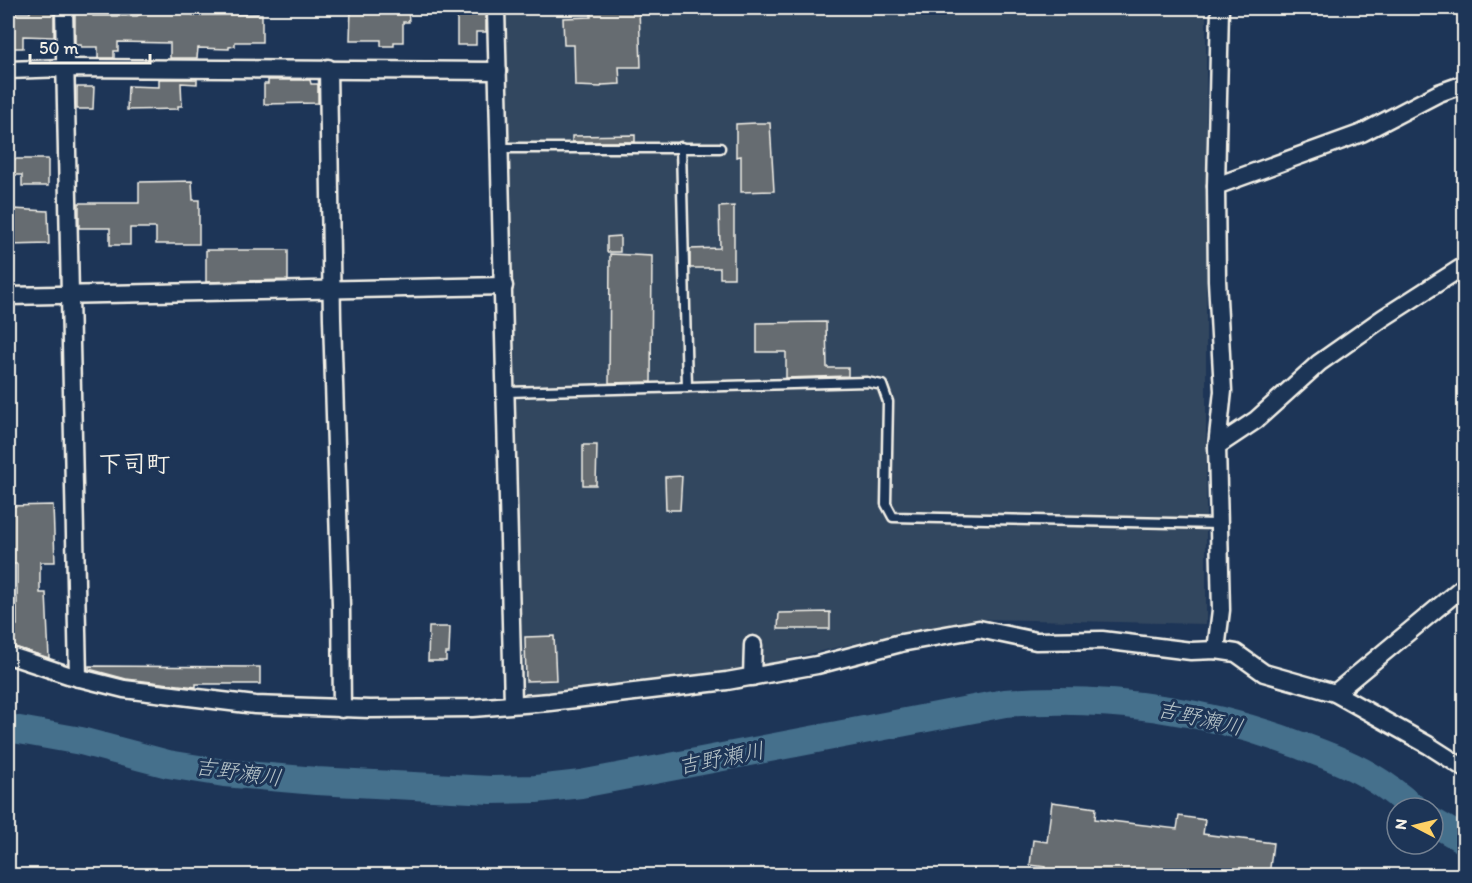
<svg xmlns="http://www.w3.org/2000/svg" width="1472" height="883" font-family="Itim,'Klee One',sans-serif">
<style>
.built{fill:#33465f}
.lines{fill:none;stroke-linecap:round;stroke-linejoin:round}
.river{stroke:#456f8c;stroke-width:28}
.building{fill:#666c71;stroke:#f4f1e8;stroke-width:1.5}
.service-casing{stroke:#f4f1e8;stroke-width:13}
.minor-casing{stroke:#f4f1e8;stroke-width:21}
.service{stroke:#1d3557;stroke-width:8}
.minor{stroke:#1d3557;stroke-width:16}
.labels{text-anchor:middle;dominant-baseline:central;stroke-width:6;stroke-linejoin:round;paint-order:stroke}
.water-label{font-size:22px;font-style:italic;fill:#b7c4c8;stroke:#1d3557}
.quarter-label{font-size:24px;font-weight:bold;fill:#f4f1e8;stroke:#1d3557}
</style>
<rect width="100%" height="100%" fill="#1d3557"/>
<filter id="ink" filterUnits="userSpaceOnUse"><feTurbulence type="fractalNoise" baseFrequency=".0167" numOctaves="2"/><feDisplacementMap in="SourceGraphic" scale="12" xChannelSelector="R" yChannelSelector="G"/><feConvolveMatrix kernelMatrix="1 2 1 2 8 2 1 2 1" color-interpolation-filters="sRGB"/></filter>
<g filter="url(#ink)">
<!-- built -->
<polygon class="built" points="503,8 1206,8 1206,624 981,619 861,642 726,673 522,695"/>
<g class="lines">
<!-- river -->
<g class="river">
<path d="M8,728L81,741L168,764L224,773L316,781L491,790L536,789L581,784L1005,703C1108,695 1203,709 1299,745C1326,755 1354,765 1378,781C1391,789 1402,799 1414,808"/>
<polyline points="1433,822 1464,840"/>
</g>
</g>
<!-- building -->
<g class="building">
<polygon points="30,8 54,8 54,37 23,36 23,48 8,48 8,13 30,13"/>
<polygon points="75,8 93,8 93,16 137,16 140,14 140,8 193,8 193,15 262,14 262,42 235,42 235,46 229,47 229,49 198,48 197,58 170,58 170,43 118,42 118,51 114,51 114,58 98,58 98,47 81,47 81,45 75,45"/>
<polygon points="351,8 408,8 409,22 403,22 403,42 394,42 394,46 381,46 381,40 350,40"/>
<polygon points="457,8 486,8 486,32 476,32 476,45 457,45"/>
<polygon points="591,8 639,8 641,67 619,67 620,84 602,85 601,87 575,86 574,45 564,45 563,18 591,17"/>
<polygon points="159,79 197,79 197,84 181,83 182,106 178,106 178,109 127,110 128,86 159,87"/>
<polygon points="268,80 310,80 311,84 318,84 318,103 264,104 264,84 268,84"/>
<polygon points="77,87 94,87 93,109 77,109"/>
<polygon points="756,123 770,123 774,191 741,192 741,156 736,157 736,124"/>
<polygon points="635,135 635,142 572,142 572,136"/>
<polygon points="8,159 48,159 48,186 22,186 22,175 8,175"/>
<polygon points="192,181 193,200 199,200 199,244 156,244 156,228 130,228 130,245 110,245 110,228 79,228 79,203 139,203 139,182"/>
<polygon points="734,206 734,278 720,278 720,268 690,268 690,249 720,248 719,207"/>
<polygon points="13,209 48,211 49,244 8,245 8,218 13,218"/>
<polygon points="620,236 620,252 607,252 607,237"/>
<polygon points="206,250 288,250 288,280 206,282"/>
<polygon points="610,254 652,256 651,382 609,383"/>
<polygon points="826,322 827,368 848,368 848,376 786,378 786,352 757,352 757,323"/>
<polygon points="583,445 597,445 596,485 583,485"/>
<polygon points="682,476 680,510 666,510 665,477"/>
<polygon points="53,505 55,562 40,562 40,593 46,593 49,658 8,645 8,625 17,625 17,564 8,564 8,506"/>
<polygon points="830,612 830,629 778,629 779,613"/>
<polygon points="429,627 450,627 449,653 446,653 446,661 428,661"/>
<polygon points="554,636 556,680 526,681 525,637"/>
<polygon points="89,666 260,667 260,684 196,684 196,687 126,679 89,669"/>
<polygon points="1052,802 1096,808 1095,819 1177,829 1179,816 1205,820 1203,834 1273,843 1269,876 1044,876 1045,867 1030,865 1033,840 1047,842"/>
</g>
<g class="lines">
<!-- service casing -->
<g class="service-casing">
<g id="service">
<polyline points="681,147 687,387"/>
<polyline points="501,148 720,148"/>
<polyline points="506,392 867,382 882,385 888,402 886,504 893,517 1218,524"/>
</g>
</g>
<!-- minor casing -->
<g class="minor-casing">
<g id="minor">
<polyline points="64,8 78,678"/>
<polyline points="496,8 513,704"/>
<polyline points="328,68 332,319 341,605 342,709"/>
<polyline points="8,70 65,68 498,71"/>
<polyline points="1216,186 1362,133 1439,93 1464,84"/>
<polyline points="8,296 504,286"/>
<polyline points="1217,446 1256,420 1319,363 1383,318 1464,266"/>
<polyline points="1216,650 1221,610 1217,446 1223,391 1217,280 1216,186 1220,8"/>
<polyline points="8,655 68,675 124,689 255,705 370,709 472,708 550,702 727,681 817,665 901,643 979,629 1036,641 1102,640 1191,651 1216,650 1236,653 1264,673 1335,693 1428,745 1464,768"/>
<polyline points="752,677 753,645"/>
<polyline points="1335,693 1464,586"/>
</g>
</g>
<!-- service -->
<use href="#service" class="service"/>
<!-- minor -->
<use href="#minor" class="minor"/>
</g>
</g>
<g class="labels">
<!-- water labels -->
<g class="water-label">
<text transform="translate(1200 718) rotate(13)">吉野瀬川</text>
<text transform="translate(721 758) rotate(-11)">吉野瀬川</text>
<text transform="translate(238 772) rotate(8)">吉野瀬川</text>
</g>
<!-- quarter labels -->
<g class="quarter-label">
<text x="134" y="463">下司町</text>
</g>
</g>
<!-- margin -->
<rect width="1472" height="883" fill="none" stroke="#1d3557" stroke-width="30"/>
<rect x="15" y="15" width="1442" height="853" fill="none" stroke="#f4f1e8" stroke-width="2" filter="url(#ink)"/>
<!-- north arrow -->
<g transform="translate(1415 826) rotate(277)"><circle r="28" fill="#1d3557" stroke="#738091" stroke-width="1.5"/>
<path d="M0-4.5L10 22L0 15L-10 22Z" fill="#ffd166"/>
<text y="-9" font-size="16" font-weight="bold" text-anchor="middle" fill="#f4f1e8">N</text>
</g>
<!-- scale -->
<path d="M30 54v9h120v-9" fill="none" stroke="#f4f1e8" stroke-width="3"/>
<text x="39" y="54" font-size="18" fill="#f4f1e8" stroke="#1d3557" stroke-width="4.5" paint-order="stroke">50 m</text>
</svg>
